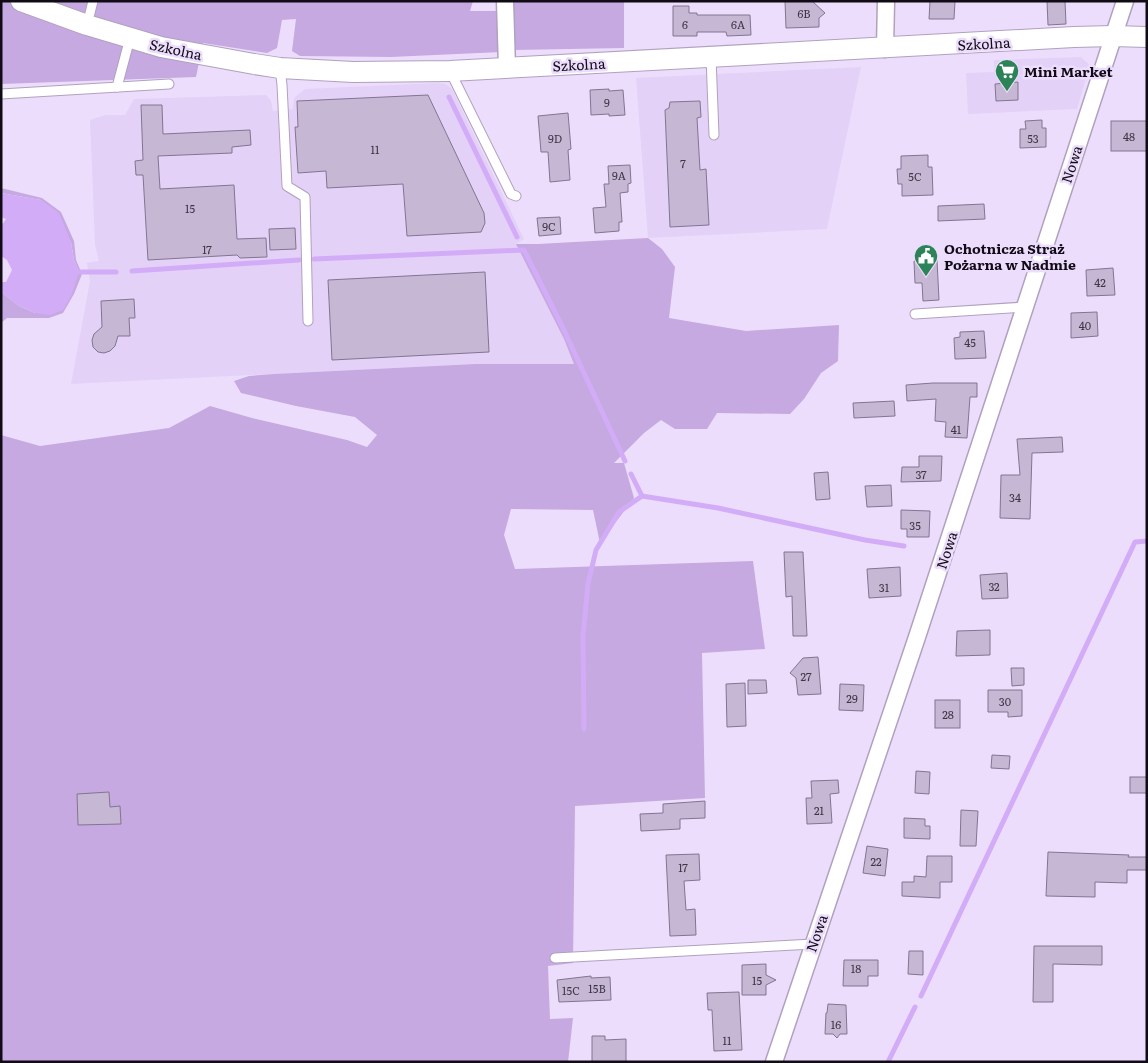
<svg xmlns="http://www.w3.org/2000/svg" width="1148" height="1063" font-family="Literata,serif">
<style>
.built{fill:#e4d1f7}
.green{fill:#c5a9e0}
.water{fill:#d3acf7}
.lines{fill:none;stroke-linecap:round;stroke-linejoin:round}
.stream{stroke:#d3acf7;stroke-width:5}
.building{fill:#c6b7d5;stroke:#837591}
.service-casing{stroke:#b0a1bf;stroke-width:11}
.minor-casing{stroke:#b0a1bf;stroke-width:19}
.tertiary-casing{stroke:#b0a1bf;stroke-width:22}
.service{stroke:#fff;stroke-width:9}
.minor{stroke:#fff;stroke-width:16}
.tertiary{stroke:#fff;stroke-width:20}
.labels{text-anchor:middle;dominant-baseline:central;stroke-width:5;stroke-linejoin:round;paint-order:stroke}
.number-label{font-size:11px;fill:#3e3646}
.street-label{font-size:14px;fill:#110b16;stroke:#edddfd}
.poi-label{font-size:14px;font-weight:bold;fill:#110b16;stroke:#edddfd;text-anchor:start}
</style>
<rect width="100%" height="100%" fill="#edddfd"/>
<!-- built -->
<g class="built">
<polygon points="1081,57 1090,65 1077,109 968,114 966,73 994,72 994,60"/>
<polygon points="861,67 827,229 648,238 636,78"/>
<polygon points="436,83 446,84 452,89 524,239 516,244 564,339 575,364 475,364 71,384 90,281 87,263 99,261 95,245 90,120 105,115 125,115 134,99 266,95 271,101 273,111 293,109 294,98 305,89"/>
</g>
<!-- green -->
<g class="green">
<polygon points="1,1 473,1 470,11 499,11 501,52 391,57 300,56 292,51 296,19 282,20 277,48 267,53 203,43 196,77 1,84"/>
<polygon points="513,1 624,1 624,48 514,50"/>
<polygon points="1,188 42,198 61,212 74,241 76,260 82,274 74,294 63,313 49,318 7,318 1,323 1,292 19,306 35,313 79,272 74,260 71,242 41,200 1,193"/>
<polygon points="648,238 662,249 675,267 669,318 746,331 839,325 838,361 821,373 804,399 790,414 717,413 707,429 675,429 661,420 644,433 614,463 624,463 634,498 600,543 593,510 511,509 504,535 515,569 753,561 765,649 702,653 705,798 575,806 573,963 548,966 550,1019 573,1018 568,1062 1,1062 1,435 40,446 169,428 210,406 252,418 347,440 367,447 377,435 355,417 296,406 241,393 234,381 249,376 274,374 475,364 574,364 564,339 516,244 538,244"/>
</g>
<!-- water -->
<polygon class="water" points="1,193 41,200 59,213 71,242 74,260 79,272 71,296 63,310 50,315 35,313 19,306 1,292 1,282 6,282 12,270 7,260 1,256 1,226 6,219 1,217"/>
<g class="lines">
<!-- stream -->
<g class="stream">
<polyline points="449,97 517,237"/>
<polyline points="314,259 524,250 562,326 625,461"/>
<polyline points="132,271 299,260"/>
<polyline points="79,272 116,272"/>
<polyline points="631,474 642,496 718,508 865,540 904,546"/>
<polyline points="584,729 583,636 588,584 596,550 619,512 642,496"/>
<polyline points="921,996 1135,542 1147,541"/>
<polyline points="888,1062 915,1007"/>
</g>
</g>
<!-- building -->
<g class="building">
<polygon points="785,1 812,1 825,13 819,18 819,27 786,28"/>
<polygon points="930,1 955,1 954,19 929,19"/>
<polygon points="1047,1 1065,1 1066,24 1048,25"/>
<polygon points="673,6 689,6 689,13 697,13 697,15 750,15 751,35 727,36 726,32 697,32 697,36 673,36"/>
<polygon points="1018,82 1018,100 996,101 995,84"/>
<polygon points="609,89 609,91 623,90 625,115 609,116 609,114 591,115 590,90"/>
<polygon points="428,95 484,213 485,223 481,232 407,236 403,184 327,188 326,171 298,173 295,127 298,127 297,101"/>
<polygon points="700,101 701,117 697,118 700,170 706,169 709,225 670,227 665,110 669,108 670,102"/>
<polygon points="141,105 162,105 163,134 250,130 251,145 232,147 232,153 158,156 160,189 234,185 237,239 266,238 267,257 240,258 237,255 148,260 143,175 136,175 135,161 143,160"/>
<polygon points="568,113 571,149 568,150 570,180 550,182 548,152 541,152 538,116"/>
<polygon points="1042,120 1042,128 1046,128 1046,147 1020,148 1020,129 1026,129 1025,121"/>
<rect x="1111" y="121" width="36" height="30"/>
<polygon points="928,155 928,167 932,167 933,195 902,196 902,184 898,184 897,169 901,169 901,156"/>
<polygon points="630,165 631,183 628,184 628,192 620,193 622,222 619,222 619,231 595,233 593,208 606,207 604,184 609,184 608,166"/>
<polygon points="984,204 985,219 938,221 938,206"/>
<polygon points="560,217 561,234 539,236 537,218"/>
<polygon points="295,228 296,249 270,250 269,229"/>
<polygon points="937,260 939,300 923,301 922,283 915,283 914,261"/>
<polygon points="1113,268 1115,295 1087,296 1086,270"/>
<polygon points="485,272 489,352 332,360 328,280"/>
<polygon points="134,299 135,318 129,318 130,336 118,336 115,346 110,351 104,353 98,352 93,347 92,340 94,334 102,327 101,301"/>
<polygon points="1097,312 1098,336 1071,338 1071,313"/>
<polygon points="984,331 986,358 955,359 954,338 960,337 960,332"/>
<polygon points="933,383 977,383 977,397 970,397 967,438 945,437 946,422 935,421 936,399 907,401 906,385"/>
<polygon points="894,401 895,416 854,418 853,403"/>
<polygon points="1062,437 1063,452 1032,453 1030,519 1000,518 1001,475 1020,475 1017,439"/>
<polygon points="919,456 942,456 941,481 901,482 902,467 919,467"/>
<polygon points="828,472 830,499 816,500 814,473"/>
<polygon points="891,485 892,506 867,507 865,486"/>
<polygon points="901,510 930,511 929,537 907,537 907,529 901,529"/>
<polygon points="784,552 803,552 807,636 793,636 792,596 786,597"/>
<polygon points="900,567 901,596 869,598 867,569"/>
<polygon points="1007,573 1008,598 982,599 980,575"/>
<polygon points="990,630 990,655 956,656 957,631"/>
<polygon points="818,657 821,694 798,695 796,678 790,673 803,658"/>
<polygon points="1011,668 1024,668 1024,685 1012,686"/>
<polygon points="748,680 766,680 767,693 748,694"/>
<polygon points="745,683 746,726 727,727 726,684"/>
<polygon points="840,684 864,685 863,711 839,710"/>
<polygon points="988,690 1022,690 1022,716 1008,717 1008,712 988,712"/>
<rect x="935" y="700" width="25" height="28"/>
<polygon points="992,755 1010,756 1009,769 991,768"/>
<polygon points="916,771 930,772 929,794 915,793"/>
<rect x="1130" y="777" width="17" height="16"/>
<polygon points="838,780 839,793 830,794 832,823 807,824 806,798 812,798 811,781"/>
<polygon points="109,792 110,807 120,806 121,824 78,825 77,794"/>
<polygon points="705,801 705,818 680,819 680,829 641,831 640,814 663,813 663,804"/>
<polygon points="961,810 978,811 976,846 960,846"/>
<polygon points="904,818 925,819 925,826 930,826 930,839 904,838"/>
<polygon points="867,846 888,849 885,876 863,873"/>
<polygon points="1048,852 1129,855 1128,857 1147,857 1147,870 1127,870 1127,883 1095,882 1095,897 1046,896"/>
<polygon points="699,854 700,880 684,881 686,910 695,909 696,935 670,936 666,855"/>
<polygon points="927,856 952,856 952,882 940,882 940,898 902,896 902,882 914,882 914,876 926,877"/>
<polygon points="1034,946 1102,946 1102,965 1053,964 1053,1002 1033,1002"/>
<polygon points="909,951 923,951 923,975 908,974"/>
<polygon points="844,960 878,960 878,976 868,976 868,986 843,986"/>
<polygon points="766,964 766,975 776,980 766,985 766,995 742,995 742,965"/>
<polygon points="591,976 591,978 610,977 611,1000 559,1002 557,980"/>
<polygon points="739,992 742,1050 714,1051 712,1010 708,1010 707,993"/>
<polygon points="828,1004 846,1005 847,1034 840,1034 837,1038 833,1034 825,1034 826,1013 827,1013"/>
<polygon points="592,1036 605,1036 605,1040 626,1039 626,1062 592,1062"/>
</g>
<g class="lines">
<!-- service casing -->
<g class="service-casing">
<g id="service">
<polyline points="87,25 93,1"/>
<polyline points="711,57 714,135"/>
<polyline points="280,68 282,85 287,186 305,197 308,321"/>
<polyline points="450,71 511,194 516,196"/>
<polyline points="117,87 130,38"/>
<polyline points="1,94 169,84"/>
<polyline points="915,314 1024,307"/>
<polyline points="555,958 813,944"/>
</g>
</g>
<!-- minor casing -->
<g class="minor-casing">
<g id="minor">
<polyline points="505,1 507,68"/>
<polyline points="885,49 886,1"/>
<polyline points="774,1062 917,637 1125,1"/>
</g>
</g>
<!-- tertiary casing -->
<g class="tertiary-casing">
<polyline id="tertiary" points="21,1 87,25 161,47 254,64 280,68 353,72 450,71 1074,37 1113,36 1147,37"/>
</g>
<!-- service -->
<use href="#service" class="service"/>
<!-- minor -->
<use href="#minor" class="minor"/>
<!-- tertiary -->
<use href="#tertiary" class="tertiary"/>
</g>
<!-- icons -->
<defs>
<g id="supermarket-pin" transform="scale(1.25)"><path d="M0 17L-7.5 6A9.5 9.5 0 1 1 7.5 6Z" fill="#2b8357" stroke="#edddfd"/><path d="M-6-5.5h2.5l.6 2H6L4.5 2H-2.5L-4.4-4H-6ZM-1.5 3.2a1.3 1.3 0 1 0 .1 0ZM3 3.2a1.3 1.3 0 1 0 .1 0Z" fill="#fff"/></g>
<g id="civic-pin" transform="scale(1.25)"><path d="M0 17L-7.5 6A9.5 9.5 0 1 1 7.5 6Z" fill="#2b8357" stroke="#edddfd"/><path d="M-.6-6.5H3V-4.5H.6V-3L4-1V1h2V6H-6V1h2V-1L-.6-3ZM-1.2 2.5V6h2.4V2.5Z" fill="#fff"/></g>
</defs>
<g fill-rule="evenodd">
<use href="#supermarket-pin" x="1007" y="71"/>
<use href="#civic-pin" x="926" y="256"/>
</g>
<g class="labels">
<!-- number labels -->
<g class="number-label">
<text x="804" y="13">6B</text>
<text x="685" y="24">6</text>
<text x="738" y="24">6A</text>
<text x="607" y="102">9</text>
<text x="1129" y="136">48</text>
<text x="555" y="138">9D</text>
<text x="1033" y="138">53</text>
<text x="375" y="149">11</text>
<text x="683" y="163">7</text>
<text x="619" y="175">9A</text>
<text x="915" y="176">5C</text>
<text x="190" y="208">15</text>
<text x="549" y="226">9C</text>
<text x="207" y="249">17</text>
<text x="1100" y="282">42</text>
<text x="1085" y="325">40</text>
<text x="970" y="342">45</text>
<text x="956" y="429">41</text>
<text x="921" y="474">37</text>
<text x="1015" y="497">34</text>
<text x="915" y="525">35</text>
<text x="994" y="586">32</text>
<text x="884" y="587">31</text>
<text x="806" y="676">27</text>
<text x="852" y="698">29</text>
<text x="1005" y="701">30</text>
<text x="948" y="714">28</text>
<text x="819" y="810">21</text>
<text x="876" y="861">22</text>
<text x="683" y="867">17</text>
<text x="856" y="968">18</text>
<text x="757" y="980">15</text>
<text x="597" y="988">15B</text>
<text x="571" y="990">15C</text>
<text x="836" y="1024">16</text>
<text x="727" y="1040">11</text>
</g>
<!-- street labels -->
<g class="street-label">
<text transform="translate(984 43) rotate(-3)">Szkolna</text>
<text transform="translate(176 49) rotate(12)">Szkolna</text>
<text transform="translate(579 64) rotate(-3)">Szkolna</text>
<text transform="translate(1071 164) rotate(-72)">Nowa</text>
<text transform="translate(946 550) rotate(-72)">Nowa</text>
<text transform="translate(816 933) rotate(-71)">Nowa</text>
</g>
<!-- poi labels -->
<g class="poi-label">
<text x="1024" y="71">Mini Market</text>
<text x="944" y="248">Ochotnicza Straż<tspan x="944" dy="16">Pożarna w Nadmie</tspan></text>
</g>
</g>
<!-- border -->
<rect width="1148" height="1063" fill="none" stroke="#110b16" stroke-width="5"/>
</svg>
